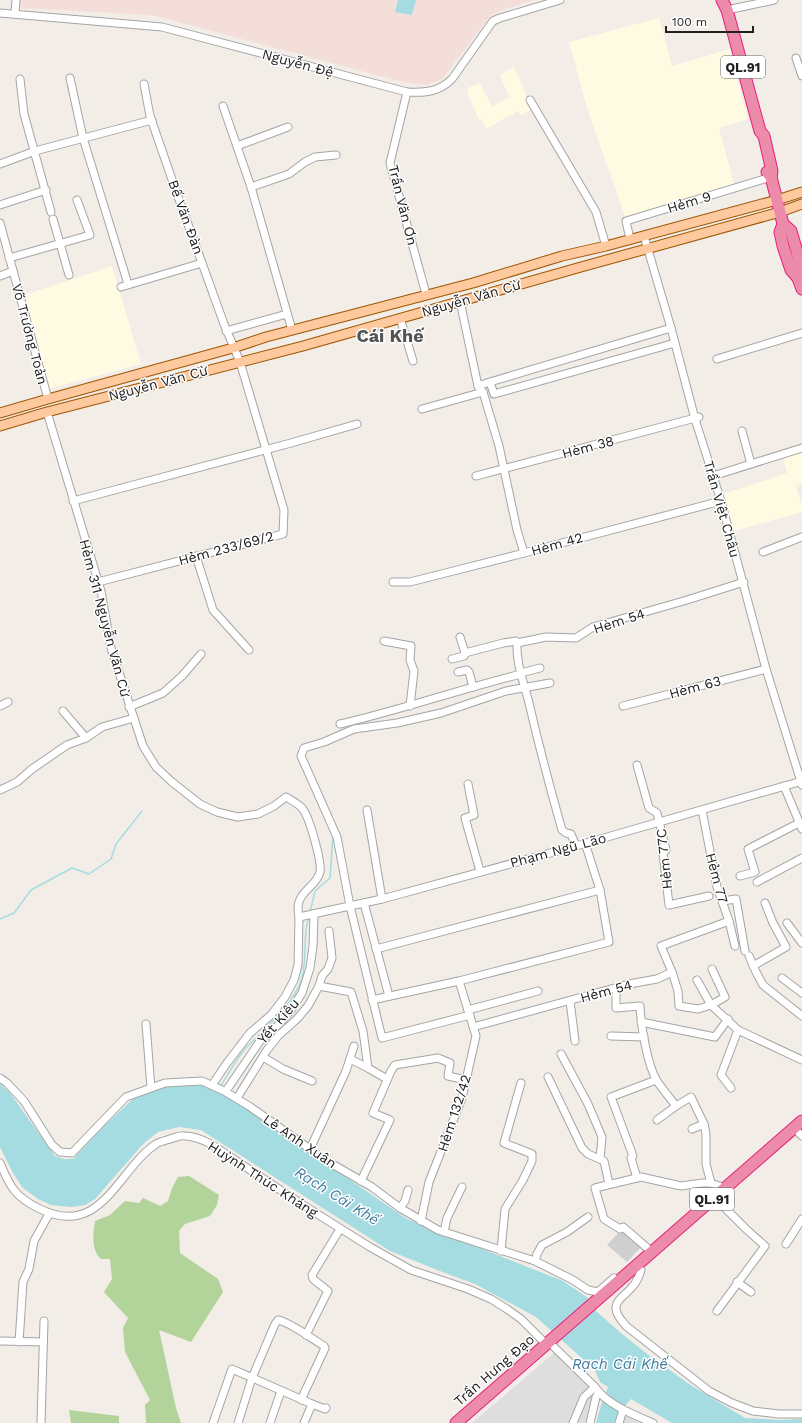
<svg xmlns="http://www.w3.org/2000/svg" width="802" height="1423" font-family="'Work Sans',sans-serif">
<style>
.residential{fill:#dfdede}
.education{fill:#fffbe3}
.religious{fill:#cfcfcf}
.military{fill:#f4deda}
.forest{fill:#b2d39a}
.water{fill:#a5dce1}
.lines{fill:none;stroke-linecap:round;stroke-linejoin:round}
.stream{stroke:#a5dce1;stroke-width:1.5}
.minor-casing{stroke:#a5a5a5;stroke-width:9}
.major-casing{stroke:#9e5500;stroke-width:11}
.highway-casing{stroke:#e61e7c;stroke-width:13}
.minor{stroke:#fff;stroke-width:7}
.major{stroke:#ffc99f;stroke-width:9}
.highway{stroke:#ec8baa;stroke-width:11}
.labels{text-anchor:middle;dominant-baseline:central;stroke-width:3;stroke-linejoin:round;paint-order:stroke}
.shield{fill:#fff;stroke:#646464;stroke-width:1}
.shield-label{font-size:13px;font-weight:bold;fill:#212121}
.street-label{font-size:14px;fill:#212121;stroke:#fff}
.water-label{font-size:15px;font-style:italic;fill:#3e7b9f;stroke:#fff}
.district-label{font-size:18px;font-weight:bold;fill:#545454;stroke:#fff}
</style>
<rect width="100%" height="100%" fill="#f2ede7"/>
<!-- residential -->
<g class="residential">
<polygon points="555,1352 591,1387 596,1393 585,1423 472,1423"/>
<polygon points="625,1416 640,1423 623,1423"/>
</g>
<!-- education -->
<g class="education">
<polygon points="659,18 672,66 730,49 748,119 719,128 735,187 626,219 588,111 569,42"/>
<polygon points="514,67 532,109 521,115 518,111 486,129 481,119 479,120 467,91 468,88 480,83 492,107 509,97 500,75"/>
<polygon points="112,266 141,364 48,389 24,295"/>
<polygon points="802,452 802,483 796,486 802,506 802,512 734,531 723,494 787,473 783,458"/>
</g>
<!-- religious -->
<polygon class="religious" points="622,1229 641,1247 627,1262 607,1245"/>
<!-- military -->
<polygon class="military" points="19,0 535,0 505,9 491,15 442,79 427,85 407,83 152,15 18,8"/>
<!-- forest -->
<g class="forest">
<path d="M189,1176L219,1195L217,1205L210,1216L185,1224L179,1231L180,1253L218,1279L223,1292L191,1342L159,1330L176,1408L181,1423H146L145,1405L150,1400L125,1352L123,1328L128,1318L104,1292L112,1279L110,1259H101C91,1251 93,1233 95,1221L110,1215L125,1201L139,1203L143,1198L160,1206L168,1201L172,1188L178,1177Z"/>
<polygon points="69,1410 119,1416 119,1423 71,1423"/>
</g>
<!-- water -->
<g class="water">
<polygon points="398,0 416,0 412,15 395,12"/>
<polygon points="0,1084 10,1093 55,1156 64,1159 73,1159 105,1125 134,1098 168,1086 205,1085 218,1089 407,1219 563,1281 588,1298 596,1311 622,1334 651,1357 692,1386 745,1418 780,1420 802,1419 802,1423 672,1423 631,1399 618,1414 614,1423 596,1423 602,1402 608,1387 600,1382 594,1369 536,1317 475,1284 445,1273 390,1251 201,1130 179,1127 158,1132 144,1143 95,1199 85,1205 71,1207 51,1205 38,1199 23,1188 13,1173 0,1147"/>
</g>
<g class="lines">
<!-- stream -->
<g class="stream">
<polyline points="310,912 315,891 330,878 333,836"/>
<polyline points="0,919 14,913 31,890 72,868 89,874 111,859 116,844 142,811"/>
<path d="M221,1085C229,1074 235,1060 245,1049C264,1029 294,1005 302,978C307,959 303,938 308,919"/>
</g>
<!-- minor casing -->
<g class="minor-casing">
<g id="minor">
<polyline points="727,10 774,0"/>
<path d="M0,13L162,27L407,92C425,93 439,92 452,79L493,21L500,18L560,0"/>
<polyline points="15,14 16,0"/>
<polyline points="796,58 802,76"/>
<polyline points="70,78 83,138 128,284"/>
<polyline points="20,79 24,114 51,212"/>
<polyline points="407,92 390,163 426,294"/>
<polyline points="530,100 596,212 606,246"/>
<polyline points="223,106 251,187 292,330"/>
<polyline points="237,146 288,127"/>
<polyline points="0,164 35,151 152,120"/>
<polyline points="251,187 289,174 305,162 315,157 336,155"/>
<polyline points="0,205 46,190"/>
<polyline points="53,219 69,275"/>
<polyline points="0,223 48,399"/>
<polyline points="644,236 671,328 695,419 721,501 766,669 802,785"/>
<polyline points="630,239 626,221 771,177"/>
<polyline points="9,258 90,235 77,200"/>
<polyline points="0,276 13,271"/>
<polyline points="121,287 202,263"/>
<polyline points="460,301 478,386 490,382 671,328"/>
<polyline points="400,318 413,361"/>
<polyline points="226,331 287,314"/>
<polyline points="717,359 802,333"/>
<polyline points="490,382 494,394 675,343"/>
<polyline points="478,386 483,392 499,446 517,530 524,553"/>
<polyline points="422,409 483,392"/>
<path d="M47,412L101,591L111,648L143,746L156,767L172,782L200,804L217,812L238,817L258,814L274,806L286,797C291,800 297,803 301,807C309,814 322,862 320,872C317,885 302,890 299,902C297,907 298,912 299,917"/>
<polyline points="742,431 751,464"/>
<polyline points="476,476 699,417"/>
<polyline points="713,476 802,448"/>
<polyline points="73,501 291,443 357,424"/>
<polyline points="763,552 802,537"/>
<polyline points="196,556 213,610 249,650"/>
<polyline points="98,582 283,534 284,510 240,362 224,324 176,191 150,116 144,84"/>
<polyline points="393,582 410,582 524,553 721,501"/>
<polyline points="460,637 465,653 503,643 516,641 517,643 546,637 576,638 593,627 687,600 744,582"/>
<polyline points="384,641 411,646 410,660 414,671 410,706"/>
<path d="M517,643C516,664 524,683 529,703C539,746 550,788 562,830L566,833L571,834L576,846"/>
<polyline points="452,659 464,656 465,653"/>
<polyline points="458,672 467,670 469,672 473,687"/>
<polyline points="521,673 540,668"/>
<polyline points="0,706 8,702"/>
<polyline points="623,706 766,669"/>
<polyline points="129,707 163,693 182,676 201,654"/>
<path d="M340,724C401,710 460,689 521,674"/>
<polyline points="86,738 102,727 134,718"/>
<polyline points="637,765 649,808 657,813 666,850 663,853 669,905 709,896"/>
<polyline points="468,784 474,815 465,818 480,871"/>
<polyline points="784,786 802,829"/>
<polyline points="0,790 17,782 32,769 67,745 86,738 63,711"/>
<polyline points="367,810 382,899"/>
<polyline points="702,810 717,887 729,921 735,946"/>
<polyline points="740,876 755,872 748,849 799,823"/>
<polyline points="757,882 802,858"/>
<polyline points="722,901 736,899 745,951"/>
<polyline points="364,903 389,996"/>
<polyline points="787,923 802,943"/>
<polyline points="376,949 600,890"/>
<polyline points="749,956 756,972 763,985 802,1016"/>
<polyline points="753,966 786,947 773,923 765,903"/>
<polyline points="672,972 661,946 729,921"/>
<polyline points="782,978 802,993"/>
<polyline points="697,980 711,1005 738,1030 802,1060"/>
<polyline points="319,986 351,992 363,1031 368,1068 387,1079"/>
<path d="M616,988V1008L640,1006C641,1026 647,1064 657,1081C663,1090 670,1098 676,1106L657,1120"/>
<polyline points="372,1000 459,981 609,942 600,890 585,843"/>
<polyline points="570,1001 575,1041"/>
<polyline points="468,1010 538,991"/>
<polyline points="470,1015 382,1038 350,906 337,837 301,756 304,748 324,742 354,729 397,723 441,713 506,691 550,683"/>
<polyline points="641,1022 715,1037 728,1019"/>
<polyline points="146,1024 151,1088"/>
<polyline points="473,1027 629,984 657,979 672,972 678,991 679,1006 698,1009 711,1005 725,997 712,969"/>
<polyline points="611,1036 644,1037"/>
<polyline points="561,1054 588,1104 602,1137 600,1159"/>
<polyline points="263,1057 283,1069 312,1081"/>
<polyline points="350,1059 368,1068"/>
<polyline points="548,1077 582,1148 588,1154 604,1161 609,1184"/>
<polyline points="0,1078 7,1083 24,1101 52,1145 60,1152 72,1153 126,1097 165,1083 202,1081 224,1091 249,1106 327,1161 372,1187 400,1208 438,1230 535,1261 573,1280 588,1290 598,1292 614,1278"/>
<polyline points="212,1085 227,1063 250,1033 271,1015 285,997 294,980 298,965 299,917 382,899 576,846 802,781"/>
<polyline points="731,1088 721,1075 738,1030"/>
<polyline points="226,1091 260,1041 278,1025 291,1010 302,993 310,968 313,946 314,915"/>
<polyline points="237,1098 267,1050 278,1036 297,1019 308,1006 319,986 322,976 328,969 332,958 329,931"/>
<polyline points="676,1106 691,1097 704,1124 706,1134 706,1164 711,1183"/>
<polyline points="692,1129 704,1124"/>
<polyline points="799,1133 802,1136"/>
<polyline points="310,1149 346,1071 354,1046"/>
<path d="M0,1163C10,1187 15,1197 40,1209C102,1239 117,1170 156,1144C161,1141 168,1140 173,1138C177,1137 181,1135 185,1136C194,1136 203,1140 211,1144L303,1205L370,1247L411,1270L468,1289L491,1299L507,1309L521,1319L547,1345"/>
<polyline points="637,1178 631,1158 633,1156 611,1097 656,1080"/>
<polyline points="361,1181 390,1120 373,1113 391,1071 395,1065 438,1058 450,1063 448,1076 466,1080"/>
<polyline points="400,1208 405,1201 408,1190"/>
<polyline points="421,1221 429,1182 462,1098 476,1036 459,981"/>
<polyline points="444,1232 447,1218 462,1187"/>
<polyline points="786,1244 802,1219"/>
<polyline points="501,1251 505,1209 523,1180 532,1161 532,1154 504,1143 521,1083"/>
<polyline points="652,1252 623,1227 620,1229 604,1219 595,1188 641,1177 681,1186 702,1183 710,1183 725,1188"/>
<polyline points="535,1261 537,1254 542,1245 567,1232 588,1217"/>
<path d="M641,1270C639,1277 637,1282 632,1287C626,1295 612,1301 617,1313C619,1318 623,1322 626,1326L709,1391L732,1403L753,1411L779,1414H802"/>
<polyline points="737,1282 751,1292"/>
<polyline points="717,1311 765,1246 746,1229 719,1202"/>
<polyline points="306,1335 328,1291 313,1279 312,1275 340,1229"/>
<polyline points="0,1341 43,1342"/>
<polyline points="19,1342 23,1282 29,1269 34,1241 49,1214"/>
<path d="M554,1347L595,1387C606,1404 634,1415 653,1423"/>
<polyline points="41,1423 44,1321"/>
<polyline points="213,1423 232,1369 312,1404 325,1409 326,1408"/>
<path d="M238,1423L252,1378L275,1324L278,1320C288,1321 314,1340 324,1346L325,1348L301,1400"/>
<polyline points="270,1423 281,1391"/>
<polyline points="304,1423 312,1404"/>
<polyline points="573,1423 584,1397 595,1387"/>
<polyline points="590,1423 596,1397 599,1392"/>
<polyline points="619,1423 623,1410"/>
</g>
</g>
<!-- major casing -->
<g class="major-casing">
<g id="major">
<polyline points="0,413 48,399 233,348 266,337 473,283 562,256 606,246 777,200 802,192"/>
<polyline points="0,426 47,412 303,346 581,267 780,212 802,204"/>
</g>
</g>
<!-- highway casing -->
<g class="highway-casing">
<g id="highway">
<polyline points="722,0 727,10 760,131 764,136 772,171 771,177"/>
<polyline points="767,172 771,177 783,224 791,231 797,252 801,269 798,278"/>
<polyline points="783,224 780,232 783,246 791,270 798,278 802,289"/>
<polyline points="456,1423 802,1121"/>
</g>
</g>
<!-- minor -->
<use href="#minor" class="minor"/>
<!-- major -->
<use href="#major" class="major"/>
<!-- highway -->
<use href="#highway" class="highway"/>
</g>
<g class="labels">
<!-- shield labels -->
<g class="shield">
<rect x="721" y="56" width="44" height="22" rx="3"/>
<rect x="690" y="1188" width="44" height="22" rx="3"/>
</g>
<g class="shield-label">
<text x="743" y="67">QL.91</text>
<text x="712" y="1199">QL.91</text>
</g>
<!-- street labels -->
<g class="street-label">
<text transform="translate(298 63) rotate(15)">Nguyễn Đệ</text>
<text transform="translate(689 202) rotate(-17)">Hẻm 9</text>
<text transform="translate(403 205) rotate(76)">Trần Văn Ơn</text>
<text transform="translate(186 217) rotate(70)">Bế Văn Đàn</text>
<text transform="translate(471 298) rotate(-16)">Nguyễn Văn Cừ</text>
<text transform="translate(30 334) rotate(75)">Võ Trường Toản</text>
<text transform="translate(158 383) rotate(-15)">Nguyễn Văn Cừ</text>
<text transform="translate(588 447) rotate(-15)">Hèm 38</text>
<text transform="translate(722 509) rotate(74)">Trần Việt Châu</text>
<text transform="translate(557 544) rotate(-16)">Hèm 42</text>
<text transform="translate(226 548) rotate(-15)">Hẻm 233/69/2</text>
<text transform="translate(105 618) rotate(75)">Hẻm 311 Nguyễn Văn Cừ</text>
<text transform="translate(619 621) rotate(-18)">Hèm 54</text>
<text transform="translate(695 687) rotate(-15)">Hèm 63</text>
<text transform="translate(558 850) rotate(-15)">Phạm Ngũ Lão</text>
<text transform="translate(664 859) rotate(-96)">Hẻm 77C</text>
<text transform="translate(717 878) rotate(75)">Hẻm 77</text>
<text transform="translate(606 991) rotate(-15)">Hẻm 54</text>
<text transform="translate(278 1021) rotate(-49)">Yết Kiêu</text>
<text transform="translate(454 1113) rotate(-72)">Hẻm 132/42</text>
<text transform="translate(300 1141) rotate(34)">Lê Anh Xuân</text>
<text transform="translate(263 1179) rotate(33)">Huỳnh Thúc Kháng</text>
<text transform="translate(494 1370) rotate(-41)">Trần Hưng Đạo</text>
</g>
<!-- water labels -->
<g class="water-label">
<text transform="translate(337 1196) rotate(32)">Rạch Cái Khế</text>
<text x="620" y="1364">Rạch Cái Khế</text>
</g>
<!-- district labels -->
<g class="district-label">
<text x="390" y="335">Cái Khế</text>
</g>
</g>
<!-- scale -->
<path d="M666 26v6h87v-6" fill="none" stroke="#212121" stroke-width="2"/>
<text x="672" y="26" font-size="12" fill="#212121" stroke="#ffffff" stroke-width="3" paint-order="stroke">100 m</text>
</svg>
